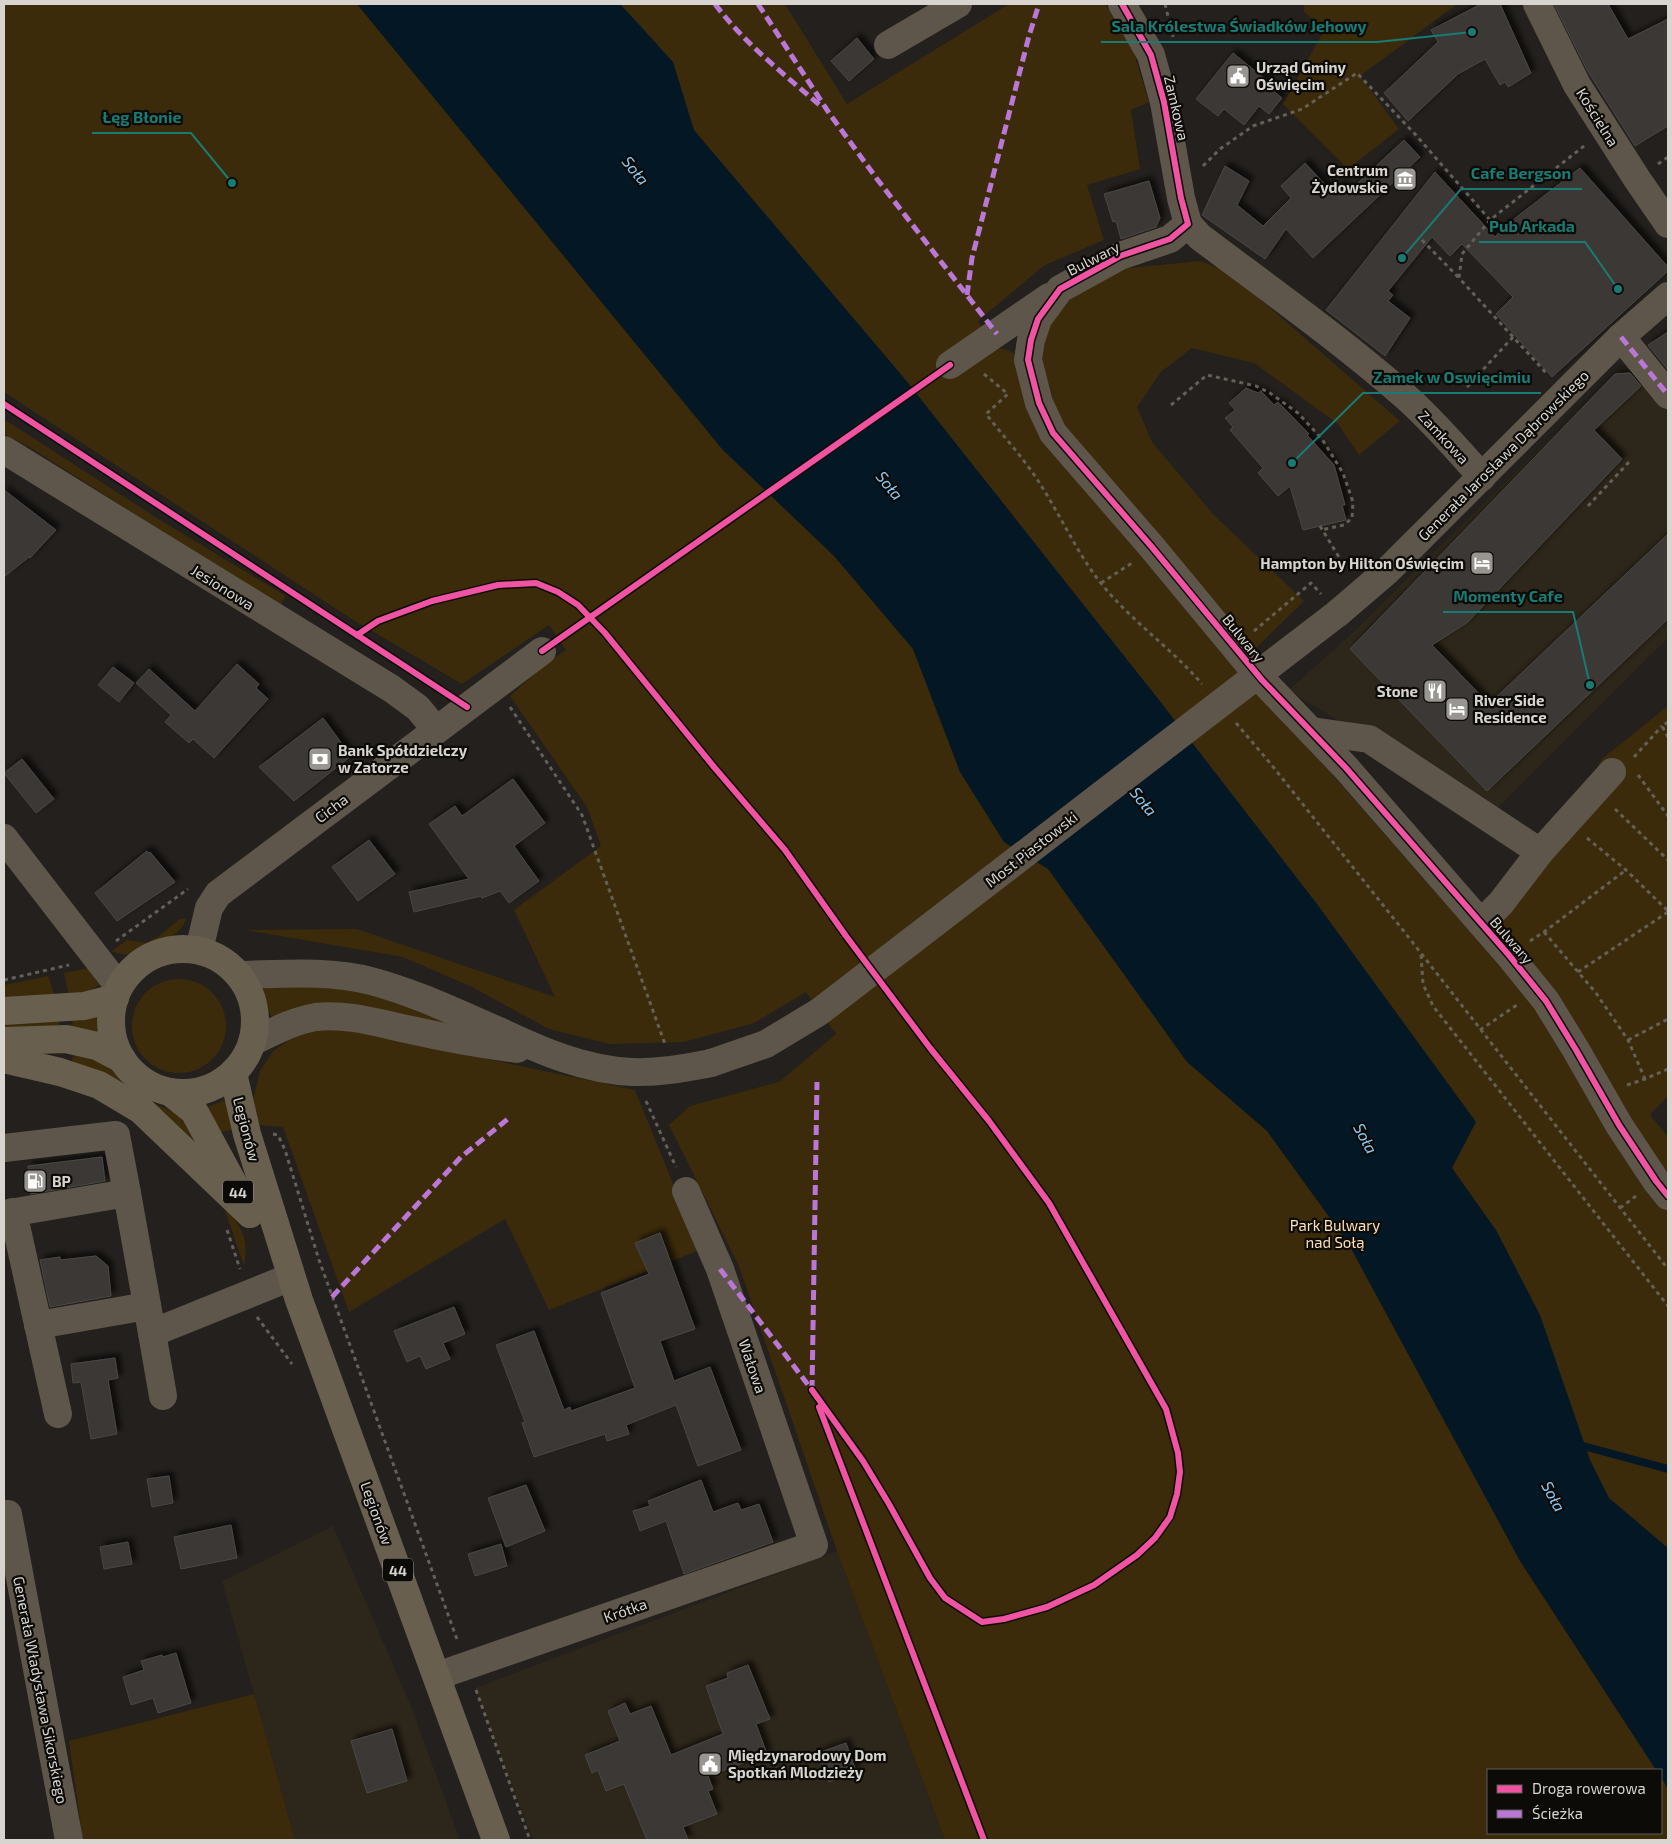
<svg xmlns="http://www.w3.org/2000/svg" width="1672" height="1844" font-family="'Exo 2',sans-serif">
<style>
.built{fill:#2d261a}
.green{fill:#3b2b0a;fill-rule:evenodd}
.water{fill:#031725}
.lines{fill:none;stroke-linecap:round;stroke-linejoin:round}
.stream{stroke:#031725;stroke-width:8}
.building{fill:#3a3734;stroke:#4a4845;filter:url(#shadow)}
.path{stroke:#645f57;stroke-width:3;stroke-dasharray:4 4;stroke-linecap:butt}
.minor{stroke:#5e564a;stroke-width:28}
.major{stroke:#685f4f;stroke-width:28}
.minor-bridge{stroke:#5e564a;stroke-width:28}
.quiet{stroke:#ba77d6;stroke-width:5;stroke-dasharray:10 5;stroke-linecap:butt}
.cycleway-casing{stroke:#0d0b08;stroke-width:9}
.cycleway{stroke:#f153a3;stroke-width:6}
.labels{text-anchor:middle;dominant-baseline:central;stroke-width:4.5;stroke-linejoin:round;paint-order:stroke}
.shield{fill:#0d0b08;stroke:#9b9894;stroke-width:1}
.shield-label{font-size:14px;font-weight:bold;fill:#d8d5d0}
.poi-label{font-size:15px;font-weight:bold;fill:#d8d5d0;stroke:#0d0b08;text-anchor:start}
.street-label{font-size:15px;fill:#d8d5d0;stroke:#0d0b08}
.park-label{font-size:15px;fill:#fbe0b2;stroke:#0d0b08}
.water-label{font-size:16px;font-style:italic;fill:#8bc9f4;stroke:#0d0b08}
.leader{fill:none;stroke:#197b73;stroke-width:2}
.callout-dot{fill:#197b73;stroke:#0d0b08;stroke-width:2}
.callout-label{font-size:16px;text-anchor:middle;font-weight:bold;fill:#197b73;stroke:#0d0b08;stroke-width:4.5;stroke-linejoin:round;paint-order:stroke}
</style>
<defs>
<filter id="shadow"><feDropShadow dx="4.5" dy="-4.5" stdDeviation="2.5" flood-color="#0009"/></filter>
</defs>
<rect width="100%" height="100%" fill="#23201d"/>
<!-- built -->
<g class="built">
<polygon points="1633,366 1668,404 1668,638 1494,811 1288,691 1361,625 1620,368"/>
<polygon points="333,1526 411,1706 460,1840 295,1840 222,1581"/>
<polygon points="837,1551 945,1840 533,1840 475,1688"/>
</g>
<!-- green -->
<g class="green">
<path d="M4,4H357L497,174L658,45L620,4H785L847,104L1009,4H1105L1133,50L1149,102L1131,110L1140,169L1087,185L1104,240L1045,265L978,321L995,349C1006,348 1017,351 1018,364L1274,708L1467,928L1481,923L1568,820L1602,759L1668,706V1096L1650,1115L1668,1137V1840H945L837,1551L739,1266L669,1125L690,1106L779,1082L836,1034L806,992L754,1023L684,1042L610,1044L549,1029L472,987L403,957L246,930L357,929L555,997L514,910L601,846L587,807L510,696L548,662L566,650L549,625L462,684L350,618L4,392ZM1488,1770H1661V1833H1488Z"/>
<polygon points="1304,4 1457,4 1360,76 1399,129 1348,169 1283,104 1325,29 1304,12"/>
<polygon points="1201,261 1230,273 1400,421 1359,455 1338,424 1254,363 1192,348 1161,372 1137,407 1152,442 1213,514 1304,601 1253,651 1060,423 1042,362 1047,328 1066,301 1119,269"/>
<polygon points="4,419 160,520 286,596 280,606 31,448 4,434"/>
<path d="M180,919H186C181,936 160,941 146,948C141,950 137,953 131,954C125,955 118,954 112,951L127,940L146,943L159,936Z"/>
<polygon points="88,968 99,985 91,990 69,996 64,973"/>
<polygon points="48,976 56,1000 4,1003 4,985"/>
<circle cx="179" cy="1026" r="47"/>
<path d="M261,982L379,990L468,1026L274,1022C270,1017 264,991 261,982Z"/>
<polygon points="102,1014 102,1038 72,1030 73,1018"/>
<polygon points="59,1020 59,1031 4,1031 4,1021"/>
<polygon points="339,1028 635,1090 700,1250 549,1310 505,1219 349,1312 283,1127 259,1125 253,1101 260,1071 274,1050 302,1032"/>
<polygon points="75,1048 113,1069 128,1087 144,1099 174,1112 187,1122 200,1138 188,1144 71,1065"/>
<polygon points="227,1099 235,1129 218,1133 205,1108"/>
<path d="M224,1207C242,1227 249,1238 244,1266Z"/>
<polygon points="254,1694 295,1840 83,1840 69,1741"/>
</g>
<!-- water -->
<polygon class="water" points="357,4 620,4 673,62 694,130 904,378 1159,700 1317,904 1476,1122 1452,1168 1496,1230 1540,1315 1590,1460 1609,1498 1668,1548 1668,1789 1661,1777 1661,1770 1656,1770 1520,1561 1348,1243 1267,1131 1187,1062 1048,869 1004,842 960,772 913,649 834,556 722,449"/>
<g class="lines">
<!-- stream -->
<polyline class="stream" points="1576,1444 1668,1469"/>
</g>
<!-- building -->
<g class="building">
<polygon points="1481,4 1500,4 1531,73 1508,87 1505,82 1500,85 1485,59 1458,74 1408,121 1384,93 1438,42 1431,30"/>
<polygon points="1554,4 1608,4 1628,39 1668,19 1668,126 1635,146 1587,70"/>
<polygon points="857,38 874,59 849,81 831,61"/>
<polygon points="1233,53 1270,83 1267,86 1282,98 1269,114 1259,106 1244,125 1224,109 1218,116 1196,99"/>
<polygon points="1404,140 1420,157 1313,258 1286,229 1265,259 1202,215 1225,166 1249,181 1237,205 1263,226 1291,198 1281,186 1305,163 1333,193 1341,185 1348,192"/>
<polygon points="1580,168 1668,267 1668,271 1552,377 1496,314 1513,297 1462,244 1450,256 1432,237 1388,291 1393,295 1388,301 1410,318 1385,356 1326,310 1435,172 1495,237 1505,226"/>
<polygon points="1149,181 1160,218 1156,227 1121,239 1116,221 1113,222 1104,194"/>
<polygon points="1668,332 1668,370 1648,345"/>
<polygon points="1630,373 1641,386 1594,430 1622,459 1468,622 1432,645 1489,704 1668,534 1668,619 1487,791 1350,649 1615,374"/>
<polygon points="1246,388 1258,393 1261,391 1274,405 1278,402 1309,434 1307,435 1334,465 1345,505 1342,505 1346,520 1303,530 1290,486 1278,496 1258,473 1263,468 1230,430 1233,427 1225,418 1235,410 1229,403"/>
<polygon points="4,490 56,530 30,558 29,557 4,577"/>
<polygon points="237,664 259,684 256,688 268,699 214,758 193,739 189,743 165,722 171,715 136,683 149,669 195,711"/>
<polygon points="113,667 134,683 119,702 98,685"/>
<polygon points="323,718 351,756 294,801 259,767"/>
<polygon points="22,759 54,799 36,813 4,773"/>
<polygon points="513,779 545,823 514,846 539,881 509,903 500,891 482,898 481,896 414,912 409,892 469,879 429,824 455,806 462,816"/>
<polygon points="369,840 395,874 358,901 332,867"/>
<polygon points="147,851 149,853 150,852 175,882 117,921 95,893"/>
<polygon points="102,1157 105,1181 31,1194 28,1166"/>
<polygon points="660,1233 695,1329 660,1341 674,1381 710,1367 741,1450 698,1466 676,1405 626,1425 629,1434 607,1441 605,1434 534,1457 522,1423 525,1422 496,1345 534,1331 564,1410 570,1407 571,1411 635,1388 601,1293 649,1274 635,1243"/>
<polygon points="96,1256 108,1266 111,1296 50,1307 40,1260 60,1257 60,1260"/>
<polygon points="454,1307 465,1334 443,1343 450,1359 426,1369 420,1356 407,1362 394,1331"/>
<polygon points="115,1358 118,1378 108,1380 117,1434 91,1439 81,1382 73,1383 71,1364"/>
<polygon points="169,1476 173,1503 152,1507 147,1479"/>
<polygon points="701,1480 713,1512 738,1503 741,1510 759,1504 773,1542 684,1574 666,1521 640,1531 633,1511 650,1506 648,1501"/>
<polygon points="526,1485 545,1531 506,1547 488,1498"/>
<polygon points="231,1525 237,1558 181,1569 174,1537"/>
<polygon points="128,1542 132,1564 104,1569 100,1547"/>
<polygon points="501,1544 507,1566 475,1576 468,1554"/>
<polygon points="176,1653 191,1703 158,1713 153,1698 131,1705 123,1677 144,1670 141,1661 162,1655 163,1657"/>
<polygon points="748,1665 770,1719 756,1724 767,1754 708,1776 713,1789 708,1791 717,1814 683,1827 688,1840 647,1840 624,1784 606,1791 598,1770 592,1773 585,1755 620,1741 608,1711 625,1703 630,1714 651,1706 671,1755 723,1734 706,1686 728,1678 727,1673"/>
<polygon points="392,1729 407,1781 367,1793 351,1741"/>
<polygon points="846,1743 856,1771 829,1782 818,1753"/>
</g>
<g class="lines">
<!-- path -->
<g class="path">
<polyline points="1165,4 1173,37"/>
<polyline points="1658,164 1668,157"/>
<polyline points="1203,166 1220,149 1253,126 1302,109 1357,73 1414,133 1490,220 1584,146"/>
<polyline points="1490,220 1462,254 1459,278 1547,374"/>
<polyline points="1422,240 1459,278"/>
<path d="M984,374L1008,394L986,414C1004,437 1027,462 1042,487C1063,520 1079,557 1104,587C1134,623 1172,649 1202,684"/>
<polyline points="1467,387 1513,337"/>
<polyline points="1171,405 1207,375 1256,386 1270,393 1298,413 1322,439 1343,473 1353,502 1352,518 1344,525 1321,530"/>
<polyline points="1588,506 1629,462"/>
<polyline points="1320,526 1342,562"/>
<polyline points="1101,583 1132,563"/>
<polyline points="1254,631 1311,583 1321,594"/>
<polyline points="510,707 582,815 665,1044"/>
<polyline points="1668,722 1662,726 1668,737"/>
<polyline points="1236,723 1270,763 1406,934 1668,1269"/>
<polyline points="1634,757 1662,726"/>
<polyline points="1638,775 1668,816"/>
<polyline points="1615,809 1668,860"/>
<polyline points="1587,838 1626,870 1668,911"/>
<polyline points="1544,932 1596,993 1628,1040 1645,1079"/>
<polyline points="116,941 188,889"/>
<polyline points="1530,941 1544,932 1626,870"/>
<polyline points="1421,955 1423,984 1433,1006 1668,1306"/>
<polyline points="1578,972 1668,912"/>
<polyline points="4,980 69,965"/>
<polyline points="1480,1030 1517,1005"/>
<polyline points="1628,1040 1668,1019"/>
<polyline points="1627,1085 1645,1079 1668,1069"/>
<polyline points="646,1101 676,1167"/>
<polyline points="273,1134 278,1135 285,1150 319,1260 458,1642"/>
<polyline points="1620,1208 1636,1196"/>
<polyline points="227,1230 240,1269"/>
<polyline points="257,1317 292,1364"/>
<polyline points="476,1690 530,1840"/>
</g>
<!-- minor -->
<g class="minor">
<path d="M1122,4L1151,55L1164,102L1181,198L1188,224L1200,237C1269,289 1341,340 1406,397C1434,422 1458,450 1482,477"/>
<polyline points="1537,4 1577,85 1637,179 1668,224"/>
<polyline points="888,45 958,4"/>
<polyline points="1188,224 1170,239 1120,256 1060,289 1038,319 1031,340 1028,360 1039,403 1053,433 1151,546 1262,680 1346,768 1508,954 1546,1001 1576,1050 1619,1125 1656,1181 1668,1196"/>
<polyline points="1621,337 1668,395"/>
<polyline points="950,365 1049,297"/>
<polyline points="4,450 392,689 418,708 436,730"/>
<polyline points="1338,613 1387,571 1621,337 1668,296"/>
<polyline points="1311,731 1369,739 1540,852"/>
<polyline points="4,838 113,979 122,982"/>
<polyline points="1481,923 1501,903 1540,852 1612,772"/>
<polyline points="199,950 209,908 218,894 542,651"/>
<path d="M239,975C284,974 328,970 371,981C416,993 457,1013 499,1031C541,1051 585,1070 632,1072C660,1073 685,1068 711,1063"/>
<path d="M252,1042C273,1032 292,1021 316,1017C347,1013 381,1024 411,1030C446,1038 481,1044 517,1049"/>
<polyline points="4,1148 116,1135 127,1193"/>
<polyline points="13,1212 58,1414"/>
<polyline points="4,1214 127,1193 152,1333 286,1279"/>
<polyline points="38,1325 147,1306"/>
<polyline points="152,1333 163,1396"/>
<polyline points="4,1514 8,1514 69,1840"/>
<polyline points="437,1676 814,1545 720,1269 686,1191"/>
</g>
<!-- major -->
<g class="major">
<circle cx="183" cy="1021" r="72"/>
<polyline points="4,1011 84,1006 115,998"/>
<polyline points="4,1041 66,1039 97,1046 122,1059"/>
<polyline points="4,1059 60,1072 99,1085 141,1110 250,1214"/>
<polyline points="233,1073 247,1134 299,1300 496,1840"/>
<polyline points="170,1092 194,1111 240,1196"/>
</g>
<!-- minor-bridge -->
<polyline class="minor-bridge" points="711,1063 766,1044 819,1012 1338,613"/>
<!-- quiet -->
<g class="quiet">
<path d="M715,4C744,43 785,75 822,107"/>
<polyline points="758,4 829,113 877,179 997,334"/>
<polyline points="967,295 972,258 1029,36 1039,4"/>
<polyline points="1621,337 1668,395"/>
<polyline points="720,1269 812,1390"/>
<polyline points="332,1297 461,1157 509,1118"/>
<polyline points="812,1390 817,1082"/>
</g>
<!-- cycleway casing -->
<g class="cycleway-casing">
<g id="cycleway">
<polyline points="1122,4 1151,55 1164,102 1181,198 1188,224 1170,239 1120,256 1060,289 1038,319 1031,340 1028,360 1039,403 1053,433 1151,546 1262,680 1346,768 1508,954 1546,1001 1576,1050 1619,1125 1656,1181 1668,1196"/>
<polyline points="4,404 467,707"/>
<polyline points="357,635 378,621 432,601 498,585 536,583 558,592 578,605 605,633 714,767 785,850 846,936 930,1048 989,1121 1049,1203 1166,1409 1178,1453 1180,1472 1177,1494 1170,1517 1155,1538 1137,1555 1094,1585 1047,1607 1004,1619 982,1622 945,1598 930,1578 889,1504 863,1461 812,1390"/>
<polyline points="542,651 950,365"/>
<polyline points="819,1407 984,1840"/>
</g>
</g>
<!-- cycleway -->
<use href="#cycleway" class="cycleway"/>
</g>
<!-- icons -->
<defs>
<g id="civic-square" transform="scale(1.25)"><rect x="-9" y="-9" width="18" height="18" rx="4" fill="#999691" stroke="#0d0b08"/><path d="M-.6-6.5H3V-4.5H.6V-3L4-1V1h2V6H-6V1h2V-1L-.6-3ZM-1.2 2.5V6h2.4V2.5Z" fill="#fff"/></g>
<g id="museum-square" transform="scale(1.25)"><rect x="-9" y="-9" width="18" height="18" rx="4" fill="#999691" stroke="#0d0b08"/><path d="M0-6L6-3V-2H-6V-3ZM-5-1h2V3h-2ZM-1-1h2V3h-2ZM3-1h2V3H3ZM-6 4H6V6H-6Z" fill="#fff"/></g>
<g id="hotel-square" transform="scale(1.25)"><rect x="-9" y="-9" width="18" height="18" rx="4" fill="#999691" stroke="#0d0b08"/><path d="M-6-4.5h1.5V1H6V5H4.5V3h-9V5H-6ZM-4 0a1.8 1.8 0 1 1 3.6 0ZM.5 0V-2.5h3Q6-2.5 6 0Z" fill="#fff"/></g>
<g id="restaurant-square" transform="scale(1.25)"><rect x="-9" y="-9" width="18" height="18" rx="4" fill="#999691" stroke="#0d0b08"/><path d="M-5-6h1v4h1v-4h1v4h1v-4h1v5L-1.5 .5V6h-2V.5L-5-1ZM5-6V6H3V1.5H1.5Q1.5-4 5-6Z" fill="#fff"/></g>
<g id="bank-square" transform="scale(1.25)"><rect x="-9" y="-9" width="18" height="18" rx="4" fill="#999691" stroke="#0d0b08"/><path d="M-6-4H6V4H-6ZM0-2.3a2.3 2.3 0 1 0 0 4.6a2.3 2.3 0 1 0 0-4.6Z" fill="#fff"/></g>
<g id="fuel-square" transform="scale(1.25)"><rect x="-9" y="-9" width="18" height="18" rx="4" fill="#999691" stroke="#0d0b08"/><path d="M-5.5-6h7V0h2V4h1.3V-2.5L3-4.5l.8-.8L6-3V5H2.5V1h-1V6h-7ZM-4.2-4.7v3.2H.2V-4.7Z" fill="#fff"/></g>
</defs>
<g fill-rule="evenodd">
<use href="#civic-square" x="1238" y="76"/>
<use href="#museum-square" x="1405" y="179"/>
<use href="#hotel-square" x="1482" y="563"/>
<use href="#restaurant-square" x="1435" y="691"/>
<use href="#hotel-square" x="1457" y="709"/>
<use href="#bank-square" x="320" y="759"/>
<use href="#fuel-square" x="35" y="1181"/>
<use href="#civic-square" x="710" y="1764"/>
</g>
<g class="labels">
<!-- shield labels -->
<g class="shield">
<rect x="223" y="1180.5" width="30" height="23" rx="4"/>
<rect x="383" y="1558.5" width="30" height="23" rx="4"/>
</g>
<g class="shield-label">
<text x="238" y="1192">44</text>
<text x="398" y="1570">44</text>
</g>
<!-- poi labels -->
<g class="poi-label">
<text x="1256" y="67">Urząd Gminy<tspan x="1256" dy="17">Oświęcim</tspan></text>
<text x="1388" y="170" text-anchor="end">Centrum<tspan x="1388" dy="17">Żydowskie</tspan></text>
<text x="1464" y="563" text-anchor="end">Hampton by Hilton Oświęcim</text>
<text x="1418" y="691" text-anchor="end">Stone</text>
<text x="1474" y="700">River Side<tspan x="1474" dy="17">Residence</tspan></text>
<text x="338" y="750">Bank Spółdzielczy<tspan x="338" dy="17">w Zatorze</tspan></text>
<text x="52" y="1181">BP</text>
<text x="728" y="1755">Międzynarodowy Dom<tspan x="728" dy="17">Spotkań Mlodzieży</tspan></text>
</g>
<!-- street labels -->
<g class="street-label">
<text transform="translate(1177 108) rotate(77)">Zamkowa</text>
<text transform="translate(1598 117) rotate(58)">Kościelna</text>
<text transform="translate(1093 258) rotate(-27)">Bulwary</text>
<text transform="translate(1444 437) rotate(47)">Zamkowa</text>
<text transform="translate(1503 455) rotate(-45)">Generała Jarosława Dąbrowskiego</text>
<text transform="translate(223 587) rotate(32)">Jesionowa</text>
<text transform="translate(1244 638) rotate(51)">Bulwary</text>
<text transform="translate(331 808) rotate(-37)">Cicha</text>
<text transform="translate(1031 849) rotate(-38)">Most Piastowski</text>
<text transform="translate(1512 940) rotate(49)">Bulwary</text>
<text transform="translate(247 1129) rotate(75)">Legionów</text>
<text transform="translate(753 1366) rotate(71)">Wałowa</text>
<text transform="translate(377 1513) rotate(70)">Legionów</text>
<text transform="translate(625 1610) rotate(-19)">Krótka</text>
<text transform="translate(41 1690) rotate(79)">Generała Władysława Sikorskiego</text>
</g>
<!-- park labels -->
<g class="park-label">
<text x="1335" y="1225">Park Bulwary<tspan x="1335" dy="17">nad Sołą</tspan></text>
</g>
<!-- water labels -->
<g class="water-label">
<text transform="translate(636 170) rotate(51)">Soła</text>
<text transform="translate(890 485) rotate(51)">Soła</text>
<text transform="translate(1144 801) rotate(51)">Soła</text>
<text transform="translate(1366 1138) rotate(62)">Soła</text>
<text transform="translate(1554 1496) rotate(62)">Soła</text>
</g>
</g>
<!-- callouts -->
<path class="leader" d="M1472 32L1377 42H1101M232 183L191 133H92M1402 258L1461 189H1582M1618 289L1585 242H1479M1292 463L1363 393H1541M1590 685L1573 612H1443"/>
<g class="callout-dot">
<circle cx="1472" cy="32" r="5"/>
<circle cx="232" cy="183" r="5"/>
<circle cx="1402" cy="258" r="5"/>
<circle cx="1618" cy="289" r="5"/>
<circle cx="1292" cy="463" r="5"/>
<circle cx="1590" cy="685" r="5"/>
</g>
<g class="callout-label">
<text x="1239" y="32">Sala Królestwa Świadków Jehowy</text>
<text x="142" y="123">Łęg Błonie</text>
<text x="1521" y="179">Cafe Bergson</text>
<text x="1532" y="232">Pub Arkada</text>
<text x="1452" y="383">Zamek w Oswięcimiu</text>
<text x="1508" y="602">Momenty Cafe</text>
</g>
<!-- border -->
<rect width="1672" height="1844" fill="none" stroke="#d8d5d0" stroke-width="10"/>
<!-- legend -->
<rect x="1487" y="1769" width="175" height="65" fill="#0d0b08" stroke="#5e5c58"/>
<rect x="1497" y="1785" width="25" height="8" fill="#f153a3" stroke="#5e5c58"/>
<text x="1532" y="1794" font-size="15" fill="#d8d5d0">Droga rowerowa</text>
<rect x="1497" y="1810" width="25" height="8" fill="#ba77d6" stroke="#5e5c58"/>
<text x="1532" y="1819" font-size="15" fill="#d8d5d0">Ścieżka</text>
</svg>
